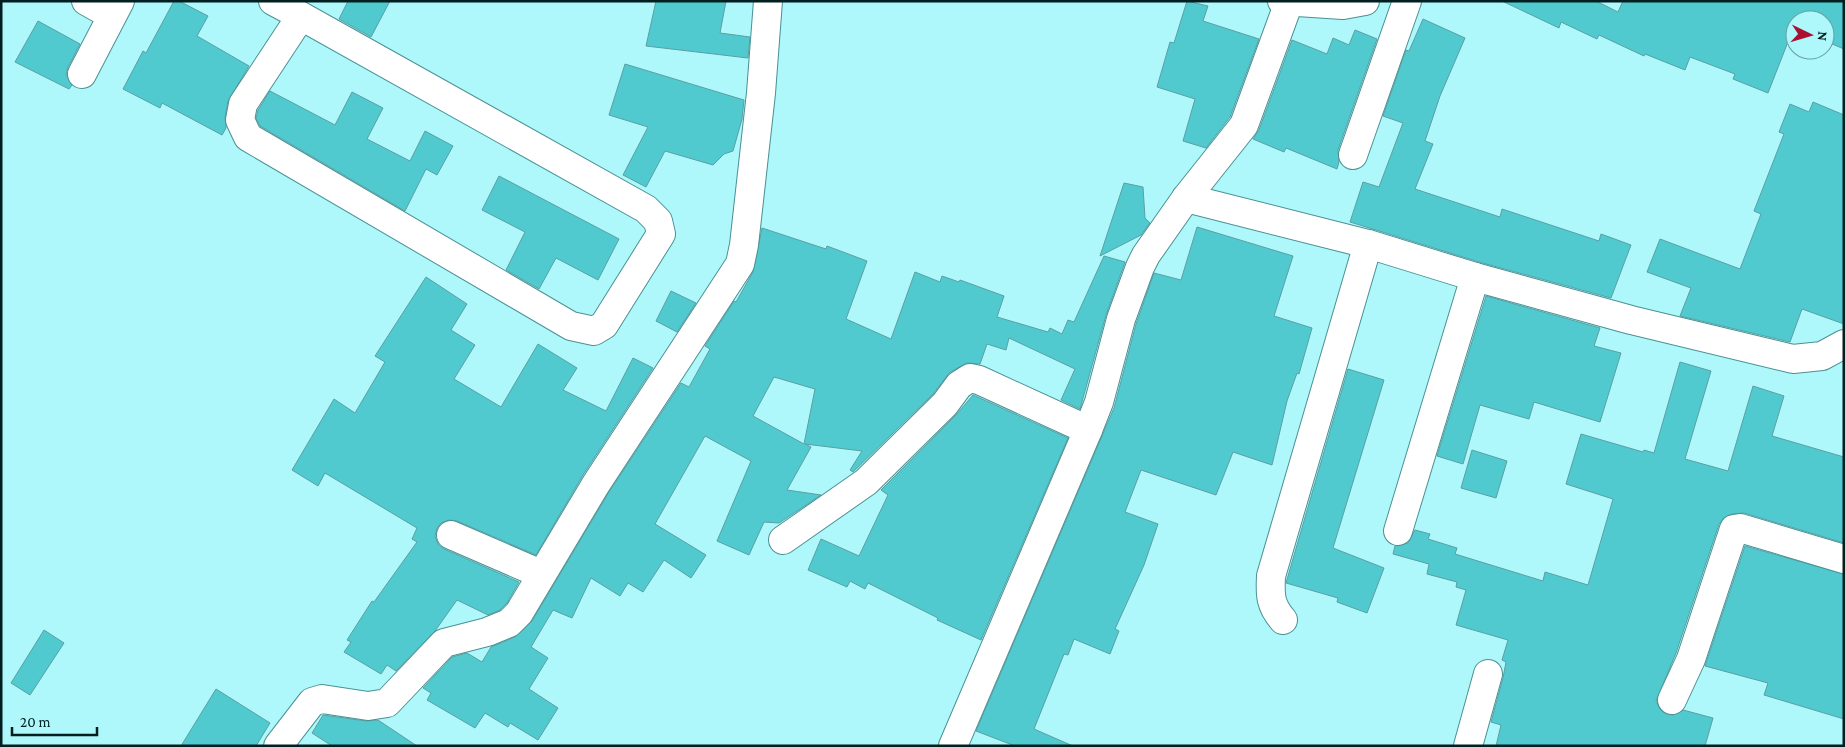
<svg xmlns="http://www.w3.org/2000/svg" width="1845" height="747" font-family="'Crimson Pro',serif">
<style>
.building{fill:#51cacf;stroke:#59a0a3;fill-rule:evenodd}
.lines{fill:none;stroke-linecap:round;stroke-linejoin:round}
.minor-casing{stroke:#4a9194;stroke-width:30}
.minor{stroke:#fff;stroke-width:28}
</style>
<rect width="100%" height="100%" fill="#aef7fa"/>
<!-- building -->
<g class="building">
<polygon points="174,1 179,1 208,16 197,36 249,66 228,101 225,117 226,128 222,135 162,103 160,108 123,89 143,51 146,53"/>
<polygon points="348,1 390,1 371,37 339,19"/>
<polygon points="656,1 726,1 720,33 750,37 748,58 646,46"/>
<polygon points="1187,1 1208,6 1203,21 1259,39 1230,117 1206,148 1183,141 1195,99 1157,87 1170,42 1174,43"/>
<polygon points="1502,1 1596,1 1618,12 1623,1 1844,1 1844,49 1825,41 1825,20 1795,20 1795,29 1793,29 1768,93 1733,79 1735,74 1690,57 1685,70 1645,54 1644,56 1599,35 1597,39 1561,22 1559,28"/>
<polygon points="1423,19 1465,38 1440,96 1425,141 1433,144 1415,189 1500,217 1502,209 1599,241 1601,234 1631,245 1611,298 1479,262 1350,222 1363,182 1379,187 1403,123 1383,116 1406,50 1409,51"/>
<polygon points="38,21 80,44 68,67 66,75 72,85 69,89 15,62"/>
<polygon points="1355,30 1377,39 1338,150 1339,162 1337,169 1286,148 1284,152 1253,139 1259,130 1292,40 1327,54 1333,38 1349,45"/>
<polygon points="625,64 744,100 742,119 733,151 724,154 713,165 665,151 646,187 623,175 648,127 609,115"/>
<polygon points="270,91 335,125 352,92 383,108 367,139 410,161 425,131 453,146 437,175 426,169 405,211 260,126 256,118 258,110"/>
<polygon points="1813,102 1844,115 1844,324 1802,309 1790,342 1680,316 1691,288 1647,272 1660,239 1740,269 1761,214 1754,211 1784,134 1779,132 1790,104 1809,112"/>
<polygon points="499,176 619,239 598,280 556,258 539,289 506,270 525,232 482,210"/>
<polygon points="1124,183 1143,187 1145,218 1150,223 1141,235 1100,256"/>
<polygon points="1197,227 1293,256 1274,316 1312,328 1299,374 1297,373 1287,401 1272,465 1233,452 1216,495 1141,470 1125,512 1158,524 1144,565 1115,629 1119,631 1110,654 1074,639 1068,655 1064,654 1034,729 1073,746 1015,746 976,731 1114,408 1136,324 1154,273 1181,280"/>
<path d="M762,228L826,249L827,246L867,261L846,319L891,339L915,272L940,282L942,276L959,282L960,280L1004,296L997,317L1048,332L1050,328L1062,334L1068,320L1074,322L1104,256L1125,262L1106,315L1080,409L1061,400L1075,369L1009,338L1006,350L987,344L980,364L967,363L950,372L933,394L853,472L850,470L862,451L805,444L811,447L787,490L821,495L779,523L764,522L749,555L717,541L751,461L705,436L655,524L706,555L691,578L664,560L643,592L628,583L620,596L591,578L572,618L553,610L531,647L548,658L529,689L558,708L538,740L510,723L508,727L485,713L475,728L427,700L431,693L423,688L452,657L467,653L482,662L491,647L515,637L532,621L609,492L681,383L689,387L710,349L705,346L734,301L736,302L753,272ZM774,377L815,389L804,444L753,416Z"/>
<polygon points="426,277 467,304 451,330 475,345 454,379 501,407 538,344 577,368 563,390 606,411 633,358 653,368 583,475 536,555 457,521 449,520 441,523 437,528 435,536 438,544 444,549 519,582 507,603 500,610 488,615 457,600 435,631 396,671 387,665 381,674 344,652 351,642 347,640 372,601 374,602 417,542 412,539 417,528 325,473 318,486 292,470 334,399 355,413 385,362 375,356"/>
<polygon points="671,291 696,303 677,332 656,321"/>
<polygon points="1486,296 1600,328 1594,346 1621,353 1600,422 1534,402 1529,419 1480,405 1463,464 1437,456"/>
<polygon points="1680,362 1711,371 1685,459 1728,471 1753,386 1784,396 1772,436 1844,457 1844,543 1744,513 1731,514 1724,518 1719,524 1676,653 1656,701 1660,709 1666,714 1674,715 1683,710 1713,718 1705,746 1496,746 1501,725 1491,722 1503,678 1506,662 1502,660 1508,640 1456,625 1466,590 1456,587 1457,582 1427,574 1429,564 1393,554 1395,546 1408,543 1415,530 1430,534 1428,539 1457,548 1455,554 1543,581 1545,572 1588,585 1613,499 1566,484 1581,434 1643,452 1644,450 1654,453"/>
<polygon points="1348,369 1384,380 1333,548 1384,568 1367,613 1337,602 1338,598 1286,583"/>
<polygon points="973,395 1068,438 981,640 937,620 938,618 868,583 865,589 850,581 847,587 808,570 821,539 859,556 888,495 881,490 956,415"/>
<polygon points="1472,450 1507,461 1496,498 1461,488"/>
<polygon points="1745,546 1844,574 1844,719 1764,695 1768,683 1705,666"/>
<polygon points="44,630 64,643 30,695 11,683"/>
<polygon points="216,689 270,723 256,746 181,746"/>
<polygon points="323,715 366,721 378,720 417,746 332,746 312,733"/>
</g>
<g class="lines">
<!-- minor casing -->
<g class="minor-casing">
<g id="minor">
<polyline points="86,1 111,15"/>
<polyline points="273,1 301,16 646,209 658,221 661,234 604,325 594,331 571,326 248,137 240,120 243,104 301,16"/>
<polyline points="1282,1 1343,5 1365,1"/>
<polyline points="82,74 120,1"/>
<polyline points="1353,155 1407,1"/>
<polyline points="1186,198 1368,244 1475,277 1631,320 1793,359 1822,356 1844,344"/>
<polyline points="1088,430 1099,402 1121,319 1140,267 1146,255 1186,198 1244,125 1289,2"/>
<polyline points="1398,531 1475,277"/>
<polyline points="451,535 541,574"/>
<polyline points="783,540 866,482 945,404 959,385 970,378 979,380 1088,430 953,746"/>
<path d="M1283,620C1270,605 1270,595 1271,576L1368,244"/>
<polyline points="1672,700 1691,659 1734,529 1740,528 1844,559"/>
<polyline points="278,746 312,702 322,699 368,706 387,703 444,643 487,632 509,623 519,613 596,484 740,264 744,245 761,93 768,1"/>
<polyline points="1468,746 1488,674"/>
</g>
</g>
<!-- minor -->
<use href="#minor" class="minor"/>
</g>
<!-- border -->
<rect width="1845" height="747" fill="none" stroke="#011f20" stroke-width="5"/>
<!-- north arrow -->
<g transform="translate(1810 35) rotate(95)"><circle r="24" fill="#aef7fa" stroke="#69a1a3"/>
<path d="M0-4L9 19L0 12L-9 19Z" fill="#a91130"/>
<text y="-8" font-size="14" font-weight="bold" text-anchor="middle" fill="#011f20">N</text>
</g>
<!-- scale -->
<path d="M12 727v8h85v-8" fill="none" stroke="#011f20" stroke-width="2.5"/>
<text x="20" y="727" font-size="15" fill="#011f20" stroke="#aef7fa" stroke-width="4" paint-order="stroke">20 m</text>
</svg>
